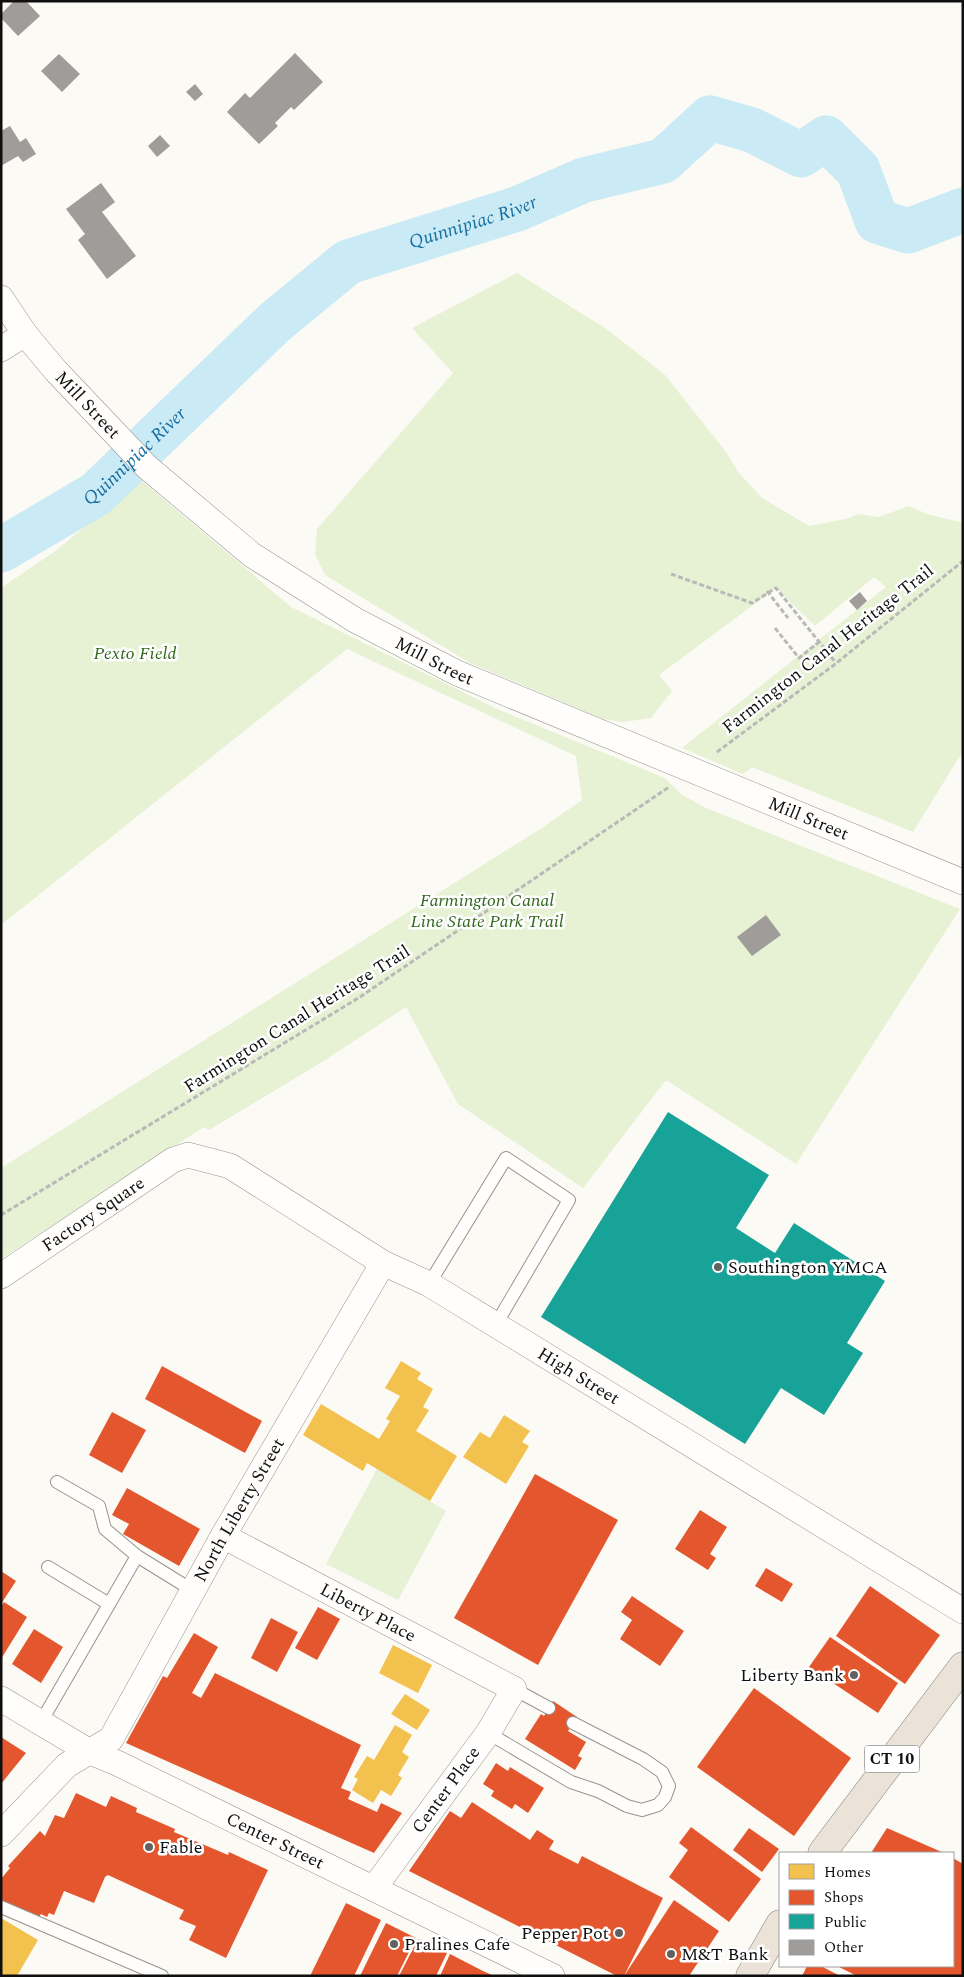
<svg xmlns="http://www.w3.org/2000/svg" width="964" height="1977" font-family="Spectral,serif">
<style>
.green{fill:#e7f1d4}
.homes{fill:#f2c14e}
.shops{fill:#e4572e}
.public{fill:#17a398}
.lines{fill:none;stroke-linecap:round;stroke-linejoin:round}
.river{stroke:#caeaf5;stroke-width:45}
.building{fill:#9f9c99}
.service-casing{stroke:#969592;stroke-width:14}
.minor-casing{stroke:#969592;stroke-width:26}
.trunk-casing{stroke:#83827f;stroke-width:29}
.path{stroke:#b9b9b8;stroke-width:3;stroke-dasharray:5 2.5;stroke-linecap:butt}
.service{stroke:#fffefd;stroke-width:12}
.minor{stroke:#fffefd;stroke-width:25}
.trunk{stroke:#ebe2d8;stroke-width:28}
.poi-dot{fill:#62615f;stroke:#fff;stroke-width:2}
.labels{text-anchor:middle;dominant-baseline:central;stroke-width:5;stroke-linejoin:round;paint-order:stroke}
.shield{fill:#fff;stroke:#575757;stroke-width:1}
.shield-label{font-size:16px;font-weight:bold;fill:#0f0f0f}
.street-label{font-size:18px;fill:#0f0f0f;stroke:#fff}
.park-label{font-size:18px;font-style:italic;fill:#33671e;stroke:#fff}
.poi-label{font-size:18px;fill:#0f0f0f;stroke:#fff;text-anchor:start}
.water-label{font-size:19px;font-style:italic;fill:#176fa1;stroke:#fff}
</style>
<rect width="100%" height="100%" fill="#fcfaf4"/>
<!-- green -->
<g class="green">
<polygon points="517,273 608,330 665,375 726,452 739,473 762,498 809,526 846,519 858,514 879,517 909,506 927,514 960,522 963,520 963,751 913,832 752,767 743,774 682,748 886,587 874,577 815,626 776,588 659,675 672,691 651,718 623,722 603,719 470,663 325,575 315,554 317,529 453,373 412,328"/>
<polygon points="141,480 291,607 497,709 665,778 681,794 706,808 960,909 796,1164 666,1080 583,1188 458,1104 406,1007 322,1062 209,1130 204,1127 1,1259 1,1168 542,828 582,800 576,756 347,649 1,925 1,588 54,552"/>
<polygon points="377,1469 446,1511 398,1600 326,1564"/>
</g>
<!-- homes -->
<g class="homes">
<polygon points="401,1361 421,1373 417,1379 433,1389 423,1407 429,1410 416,1431 457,1456 430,1501 367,1463 363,1471 303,1435 321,1404 379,1439 390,1421 386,1419 400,1396 385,1388"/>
<polygon points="504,1415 530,1431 522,1442 529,1446 506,1484 463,1457 480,1432 490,1438"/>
<polygon points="393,1645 432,1665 418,1693 379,1673"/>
<polygon points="405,1694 430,1710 417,1730 391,1714"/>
<polygon points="395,1725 412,1735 402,1752 409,1757 398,1775 402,1778 391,1796 381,1790 373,1803 352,1790 358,1779 354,1777 367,1756 374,1760"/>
<polygon points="1,1918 38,1940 17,1976 1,1976"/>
</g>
<!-- shops -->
<g class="shops">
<polygon points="162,1366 262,1421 245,1453 145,1399"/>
<polygon points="112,1412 146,1430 122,1473 89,1455"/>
<polygon points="535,1474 618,1520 538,1665 454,1618"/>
<polygon points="127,1488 200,1529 179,1566 123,1534 129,1524 112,1515"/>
<polygon points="700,1510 727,1527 710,1554 716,1558 708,1570 675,1549"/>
<polygon points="766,1568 793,1584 782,1602 755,1586"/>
<polygon points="1,1571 16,1581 1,1604"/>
<polygon points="870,1586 940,1635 905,1684 836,1636"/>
<polygon points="632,1596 684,1631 660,1666 620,1639 632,1620 621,1612"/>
<polygon points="4,1602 27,1617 1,1659 1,1607"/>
<polygon points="318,1607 340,1619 317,1660 295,1648"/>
<polygon points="271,1618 298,1632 277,1672 251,1658"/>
<polygon points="34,1629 63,1647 41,1683 12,1664"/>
<polygon points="194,1633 218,1647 192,1693 201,1698 215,1673 361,1745 341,1788 351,1792 348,1799 377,1812 381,1803 402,1813 374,1853 126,1743 163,1676 167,1678"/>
<polygon points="830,1637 898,1683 878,1713 809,1667"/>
<polygon points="754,1688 851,1758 794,1836 697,1767"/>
<polygon points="553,1701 577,1717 568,1731 586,1742 578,1756 582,1758 575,1770 525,1739 541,1714 544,1716"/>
<polygon points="1,1737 26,1753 1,1784"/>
<polygon points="496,1763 508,1771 510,1767 544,1788 528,1813 515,1804 512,1809 491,1796 494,1791 483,1784"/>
<polygon points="76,1793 106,1807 111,1796 137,1808 136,1812 175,1829 174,1832 228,1855 229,1852 268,1870 226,1958 189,1940 196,1926 179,1919 184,1910 108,1875 105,1877 94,1903 64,1891 54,1915 49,1913 47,1917 41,1914 39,1917 1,1900 1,1879 10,1868 8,1866 40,1831 45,1836 55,1815 64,1818"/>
<polygon points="472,1802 530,1840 537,1830 554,1841 549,1849 578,1864 582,1856 663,1898 624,1976 617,1976 409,1871 450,1811 461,1818"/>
<polygon points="691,1827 761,1879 729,1922 669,1877 688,1850 679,1843"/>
<polygon points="749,1828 779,1849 762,1872 733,1850"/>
<polygon points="887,1828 944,1853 871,1853"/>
<polygon points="953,1858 963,1864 963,1976 857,1976 837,1966 953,1966"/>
<polygon points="674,1900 719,1931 689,1976 624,1976"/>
<polygon points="346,1903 381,1920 354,1976 310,1976"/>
<polygon points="386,1923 416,1938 397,1976 360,1976"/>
<polygon points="418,1939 447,1953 436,1976 399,1976"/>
<polygon points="450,1954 483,1971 494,1976 440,1976"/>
<polygon points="807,1966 821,1966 840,1976 802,1976"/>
</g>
<!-- public -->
<polygon class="public" points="668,1112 769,1175 736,1228 775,1253 794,1223 885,1281 847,1343 863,1353 824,1415 781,1388 745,1444 541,1317"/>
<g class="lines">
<!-- river -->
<path class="river" id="s1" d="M1,550L96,494L275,322L348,262L517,209L584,180L663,161L710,118L752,130L801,155L826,138L858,170L877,221L908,231L963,210"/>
</g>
<!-- building -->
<g class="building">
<polygon points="14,1 26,1 40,16 18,36 1,18 1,14"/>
<polygon points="295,53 323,82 294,110 291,107 275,123 278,126 259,144 227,112 245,93 250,98"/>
<polygon points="59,54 80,74 62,92 41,71"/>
<polygon points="195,84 203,94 195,101 186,92"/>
<polygon points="10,126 20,142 26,138 36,154 23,162 18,156 1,166 1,131"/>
<polygon points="160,135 170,146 157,157 148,146"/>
<polygon points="101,183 115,202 102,212 136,256 107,279 78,240 85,234 66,209"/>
<polygon points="860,592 867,601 857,610 849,601"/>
<polygon points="766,915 781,935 752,956 737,937"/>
</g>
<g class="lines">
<!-- service casing -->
<g class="service-casing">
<g id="service">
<polyline points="429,1284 506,1158 569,1200 495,1326"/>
<polyline points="57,1482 99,1506 105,1529 137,1556"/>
<polyline points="48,1567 109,1604"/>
<polyline points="514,1689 549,1708"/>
<polyline points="41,1722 137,1556 192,1590"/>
<polyline points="488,1733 571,1782 598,1791 627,1806 642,1810 658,1805 665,1797 669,1786 662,1772 643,1759 573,1723"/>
<polyline points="1,1907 162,1976"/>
</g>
</g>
<!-- minor casing -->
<g class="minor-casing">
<g id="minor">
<path id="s2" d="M1,298L25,334L56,371L147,467L252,555L355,620L457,673L963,882"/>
<polyline points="1,349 25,334"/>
<path id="s3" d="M1,1276L173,1160L188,1155L230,1166L383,1263L429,1284L963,1611"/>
<path id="s4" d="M223,1536L514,1689L488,1733L374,1888"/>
<path id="s5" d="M1,1699L90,1752L117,1763L552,1976"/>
<path id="s6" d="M1,1834L67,1765L111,1739L223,1536L383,1263"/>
</g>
</g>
<!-- trunk casing -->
<g class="trunk-casing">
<g id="trunk">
<polyline points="822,1853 963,1666"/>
<polyline points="750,1976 780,1924"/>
</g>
</g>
<!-- path -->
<g class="path">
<polyline points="671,574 752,603 776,588 836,663"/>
<polyline points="767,591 788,618"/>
<polyline points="775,628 799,658 819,642"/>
<polyline points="717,752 834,665 963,561"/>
<polyline points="1,1215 360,997 669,787"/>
</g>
<!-- service -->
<use href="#service" class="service"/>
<!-- minor -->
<use href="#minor" class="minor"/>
<!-- trunk -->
<use href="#trunk" class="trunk"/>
</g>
<!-- markers -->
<g class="poi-dot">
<circle cx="718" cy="1267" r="5"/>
<circle cx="854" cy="1675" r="5"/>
<circle cx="149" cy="1847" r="5"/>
<circle cx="619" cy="1933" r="5"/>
<circle cx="394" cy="1944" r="5"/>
<circle cx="671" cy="1954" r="5"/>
</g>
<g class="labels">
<!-- shield labels -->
<rect class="shield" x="864.5" y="1745.5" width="55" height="27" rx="4"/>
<g class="shield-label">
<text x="892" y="1759">CT 10</text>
</g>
<!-- street labels -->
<g class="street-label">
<text stroke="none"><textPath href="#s2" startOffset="138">Mill Street</textPath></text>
<text transform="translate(828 649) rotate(-38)">Farmington Canal Heritage Trail</text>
<text stroke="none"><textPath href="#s2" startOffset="572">Mill Street</textPath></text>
<text stroke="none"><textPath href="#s2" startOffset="978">Mill Street</textPath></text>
<text transform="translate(297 1019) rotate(-32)">Farmington Canal Heritage Trail</text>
<text stroke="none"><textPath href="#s3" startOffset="111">Factory Square</textPath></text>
<text stroke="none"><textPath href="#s3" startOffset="674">High Street</textPath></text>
<text stroke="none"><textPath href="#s6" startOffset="409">North Liberty Street</textPath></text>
<text stroke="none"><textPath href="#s4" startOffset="164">Liberty Place</textPath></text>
<text transform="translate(446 1790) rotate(-54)">Center Place</text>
<text stroke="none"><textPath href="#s5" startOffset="309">Center Street</textPath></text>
</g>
<!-- park labels -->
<g class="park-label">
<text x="135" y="653">Pexto Field</text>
<text x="487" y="900">Farmington Canal<tspan x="487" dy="21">Line State Park Trail</tspan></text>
</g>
<!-- poi labels -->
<g class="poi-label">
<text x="728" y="1267">Southington YMCA</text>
<text x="844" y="1675" text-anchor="end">Liberty Bank</text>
<text x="159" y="1847">Fable</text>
<text x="609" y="1933" text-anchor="end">Pepper Pot</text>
<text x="404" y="1944">Pralines Cafe</text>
<text x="681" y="1954">M&amp;T Bank</text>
</g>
<!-- water labels -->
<g class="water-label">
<text stroke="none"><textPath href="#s1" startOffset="584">Quinnipiac River</textPath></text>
<text stroke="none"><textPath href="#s1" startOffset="164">Quinnipiac River</textPath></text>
</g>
</g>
<!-- border -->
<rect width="964" height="1977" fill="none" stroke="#0f0f0f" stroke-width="5"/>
<!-- legend -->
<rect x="779" y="1852" width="175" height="115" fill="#ffffff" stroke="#9f9f9f"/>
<rect x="789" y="1864" width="25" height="15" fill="#f2c14e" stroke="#9f9f9f"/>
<text x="824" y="1877" font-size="15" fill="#0f0f0f">Homes</text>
<rect x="789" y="1890" width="25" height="15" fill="#e4572e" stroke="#9f9f9f"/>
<text x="824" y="1902" font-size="15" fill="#0f0f0f">Shops</text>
<rect x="789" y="1914" width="25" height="15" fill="#17a398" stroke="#9f9f9f"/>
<text x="824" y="1927" font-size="15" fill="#0f0f0f">Public</text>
<rect x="789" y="1940" width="25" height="15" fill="#9f9c99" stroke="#9f9f9f"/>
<text x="824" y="1952" font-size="15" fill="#0f0f0f">Other</text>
</svg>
